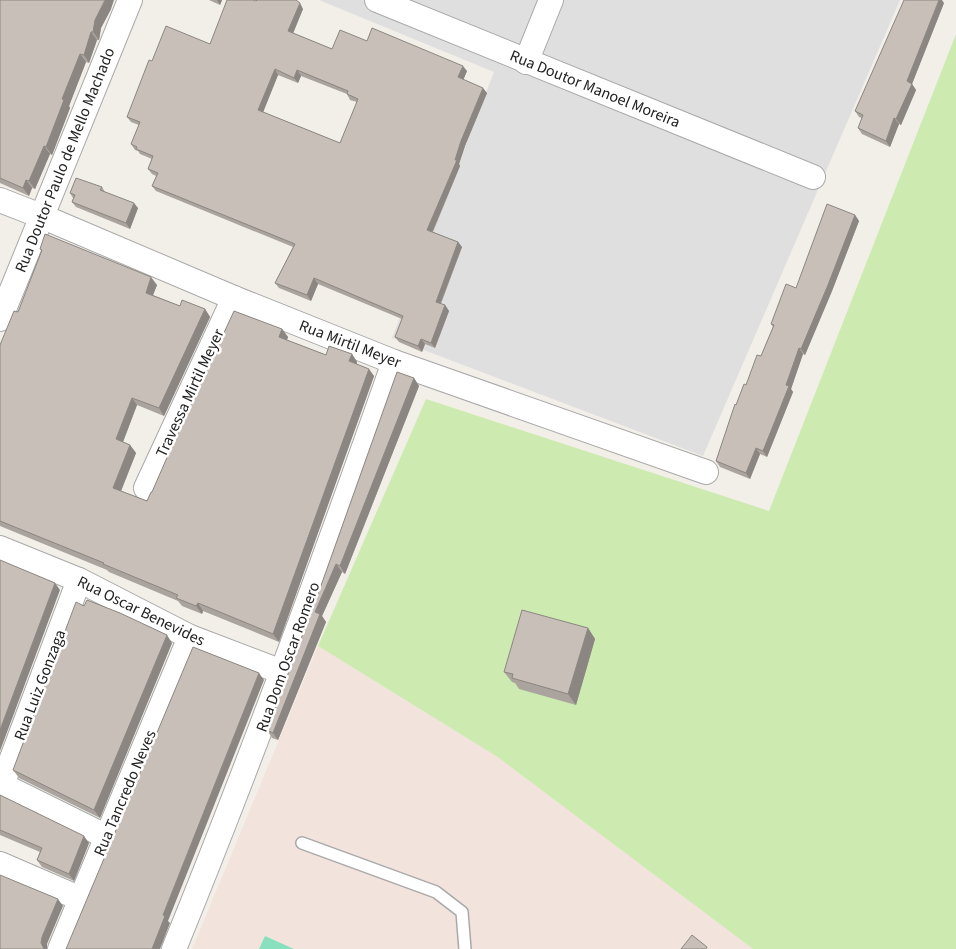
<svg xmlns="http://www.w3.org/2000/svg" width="956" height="949" font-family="'Source Sans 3',sans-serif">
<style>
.residential{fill:#e0dfdf}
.military{fill:#f3e3dd}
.grass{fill:#cdebb0}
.pitch{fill:#88e0be}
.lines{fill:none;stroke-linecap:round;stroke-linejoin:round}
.lane-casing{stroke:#a9a9a9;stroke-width:14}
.street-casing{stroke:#a9a9a9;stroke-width:26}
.lane{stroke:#fff;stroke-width:11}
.street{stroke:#fff;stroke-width:24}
.wall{fill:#aba49e;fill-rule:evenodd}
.shaded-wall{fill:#8b8681}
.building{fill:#c7bfb8;stroke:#8b8681;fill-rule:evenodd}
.labels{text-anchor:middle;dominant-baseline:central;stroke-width:5;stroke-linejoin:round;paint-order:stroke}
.street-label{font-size:16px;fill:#222;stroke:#fff}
</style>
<rect width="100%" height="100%" fill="#f2efe9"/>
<!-- residential -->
<polygon class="residential" points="319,0 900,0 703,456 392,338 494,72"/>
<!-- military -->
<polygon class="military" points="318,646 496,756 753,949 192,949"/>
<!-- grass -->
<polygon class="grass" points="956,34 956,949 753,949 496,756 318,646 426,399 769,511"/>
<!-- pitch -->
<polygon class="pitch" points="265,936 294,949 259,949"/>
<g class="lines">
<!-- lane casing -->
<g class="lane-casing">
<polyline id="lane" points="302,843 436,892 462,912 465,949"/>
</g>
<!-- street casing -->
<g class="street-casing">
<g id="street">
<polyline points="377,0 813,177"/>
<polyline points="526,62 551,0"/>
<polyline points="0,200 41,216 234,298 394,362 706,472"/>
<polyline points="0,319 130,0"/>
<polyline points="146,488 234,298"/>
<polyline points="0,548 79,580 190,637 282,672"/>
<polyline points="2,785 107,837"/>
<polyline points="0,790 79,580"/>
<polyline points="0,864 81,899"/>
<polyline points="60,949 190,637"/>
<path d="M174,949C253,755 325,559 394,362"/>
</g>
</g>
<!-- lane -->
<use href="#lane" class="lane"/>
<!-- street -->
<use href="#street" class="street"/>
</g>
<!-- wall -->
<g class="wall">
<polygon points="0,0 111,9 101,28 99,40 97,40 89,63 86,62 69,106 70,108 52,155 50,154 35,189 32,188 29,196 0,183"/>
<polygon points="209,0 222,0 220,5"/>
<path d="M256,1L303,9L293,33L332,49L367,41L467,71L463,80L487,93L465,146L459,164L460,166L433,232L458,242L462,247L441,304L445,305L449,311L435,348L425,344L422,352L399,342L395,337L402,319L318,284L311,301L279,288L275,283L293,247L156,191L152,186L156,176L152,174L148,169L152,159L140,154L138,151L135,150L131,144L139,125L131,122L127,117L152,61L210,44ZM278,75L298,83L301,76L347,94L350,100L357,102L340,143L263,112Z"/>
<polygon points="944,3 912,84 916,90 901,125 899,124 890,147 862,134 858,128 862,118 859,117 855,111"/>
<polygon points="102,187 105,192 138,208 130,229 76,207 72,202 73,198 70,193"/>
<polygon points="855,215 859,221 832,291 805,355 803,354 791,389 793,392 767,457 760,454 750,479 720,467 716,461 736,405 746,385 761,356 773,327 771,324"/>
<polygon points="40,249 157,285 153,295 180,306 205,309 210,317 164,416 137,405 123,442 130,445 136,453 121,491 147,501 152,492 282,329 288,337 287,340 326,355 352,354 357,362 357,364 374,376 279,642 203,611 202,614 182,606 178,601 109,572 107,570 0,526 0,345 18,312 42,252"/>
<polygon points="414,378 419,386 345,574 342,572 322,616 326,622 278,740 272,738 267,730"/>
<polygon points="588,628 595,639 576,705 519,689 515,683 512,682 504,672"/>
<polygon points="172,643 100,818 19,778 13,770"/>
<polygon points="0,795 89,843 74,881 42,867 37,860 40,852 0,835"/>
</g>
<!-- shaded-wall -->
<g class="shaded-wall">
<polygon points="105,0 114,0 111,9 101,28 99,40 93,32 95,20"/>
<polygon points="217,0 222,0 220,5"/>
<polygon points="939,0 942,0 944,3 912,84 916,90 901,125 896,119 907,81"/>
<polygon points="300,3 303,9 292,36 288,31"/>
<polygon points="91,32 97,40 89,63 84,55"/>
<polygon points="80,54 86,62 69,106 70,108 52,155 46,147 62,99"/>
<polygon points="463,66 467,71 462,83 458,77"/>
<polygon points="275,69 278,75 262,115 258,110"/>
<polygon points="297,70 301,76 298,83 294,78"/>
<polygon points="483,88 487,93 465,146 459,164 460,166 431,235 427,230 455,160 461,141"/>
<polygon points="894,118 899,124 890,147 886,141"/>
<polygon points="44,146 50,154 35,189 29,181"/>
<polygon points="26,180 32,188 29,196 23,188"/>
<polygon points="134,203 138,208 130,229 126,223"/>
<polygon points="855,215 859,221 832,291 805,355 801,349"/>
<polygon points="458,242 462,247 439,307 436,302"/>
<polygon points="151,277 157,285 151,300 146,293"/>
<polygon points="314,278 318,284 311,301 307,295"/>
<polygon points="445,305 449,311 435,348 431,343"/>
<polygon points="205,309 210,317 164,416 159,408"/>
<polygon points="282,329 288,337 285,345 279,337"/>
<polygon points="421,339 425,344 422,352 418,346"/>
<polygon points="799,348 803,354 791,389 793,392 767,457 763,451"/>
<polygon points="352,354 357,362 355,369 349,361"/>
<polygon points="369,369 374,376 279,642 273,634"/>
<polygon points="414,378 419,386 345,574 340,566"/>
<polygon points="132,398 137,405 121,447 116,439"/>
<polygon points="130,445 136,453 119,496 113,488"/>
<polygon points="756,448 760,454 750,479 746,473"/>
<polygon points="336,564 342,572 322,616 326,622 278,740 273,733 315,612"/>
<polygon points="55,583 60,590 0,751 0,730"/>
<polygon points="198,603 203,611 202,614 196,606"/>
<polygon points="588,628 595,639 576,705 568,694"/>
<polygon points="167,635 172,643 100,818 94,810"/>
<polygon points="259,673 264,680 168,921 170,923 160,949 152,949 163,915"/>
<polygon points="84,836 89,843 74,881 69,874"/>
<polygon points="58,899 63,906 47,944 47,949 44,949 41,943 42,937"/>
</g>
<!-- building -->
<g class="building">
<polygon points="0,0 105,0 95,20 93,32 91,32 84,55 80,54 62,99 64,100 46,147 44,146 29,181 26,180 23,188 0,178"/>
<path d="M227,0H253L256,1L257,0H296L300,3L288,31L332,49L340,30L367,41L372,28L463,66L458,77L483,88L461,141L455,160H457L427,230L458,242L436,302L445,305L431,343L421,339L418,346L395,337L403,316L314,278L307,295L275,283L295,244L152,186L158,173L148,169L153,156L136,149L137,147L131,144L140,122L127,117L149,60L152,61L166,26L210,44ZM275,69L294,78L297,70L348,91L347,94L358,99L340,143L258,110Z"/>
<polygon points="904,0 939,0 907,81 912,84 896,119 894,118 886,141 858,128 863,115 855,111"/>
<polygon points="76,178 102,187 100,190 134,203 126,223 72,202 75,195 70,193"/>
<polygon points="827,204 855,215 828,285 801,349 799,348 786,385 789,386 763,451 756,448 746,473 716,461 735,404 736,405 744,384 746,385 757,355 761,356 774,325 771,324 786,284 796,288"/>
<polygon points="45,234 151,277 146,293 180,306 182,300 205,309 159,408 132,398 116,439 130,445 113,488 147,501 151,492 152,492 172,446 234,311 282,329 279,337 326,355 329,346 352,354 349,361 369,369 273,634 198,603 196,606 176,598 178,595 103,564 104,563 0,521 0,345 14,311 18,312 42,250 40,249"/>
<polygon points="397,372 414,378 340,566 336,564 315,612 320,614 273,733 267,730 323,580"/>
<polygon points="0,560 55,583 0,730"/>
<polygon points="87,600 120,613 167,635 94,810 13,770 76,602 84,606"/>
<polygon points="522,610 588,628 568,694 512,678 513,674 504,672"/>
<polygon points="193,647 259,673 163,915 165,916 152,949 66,949"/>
<polygon points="0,795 84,836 69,874 37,860 42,848 0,830"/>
<polygon points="0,875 58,899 42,937 41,943 44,949 0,949"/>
<polygon points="692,935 707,947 706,949 681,949"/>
</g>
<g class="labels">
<!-- street labels -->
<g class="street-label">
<text transform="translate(595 89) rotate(22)">Rua Doutor Manoel Moreira</text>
<text transform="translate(65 160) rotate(-68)">Rua Doutor Paulo de Mello Machado</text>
<text transform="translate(350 344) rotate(21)">Rua Mirtil Meyer</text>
<text transform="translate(190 393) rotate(-65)">Travessa Mirtil Meyer</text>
<text transform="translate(141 611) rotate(26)">Rua Oscar Benevides</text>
<text transform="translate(288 657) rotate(-70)">Rua Dom Oscar Romero</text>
<text transform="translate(40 685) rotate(-69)">Rua Luiz Gonzaga</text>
<text transform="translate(125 793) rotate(-67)">Rua Tancredo Neves</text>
</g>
</g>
</svg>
